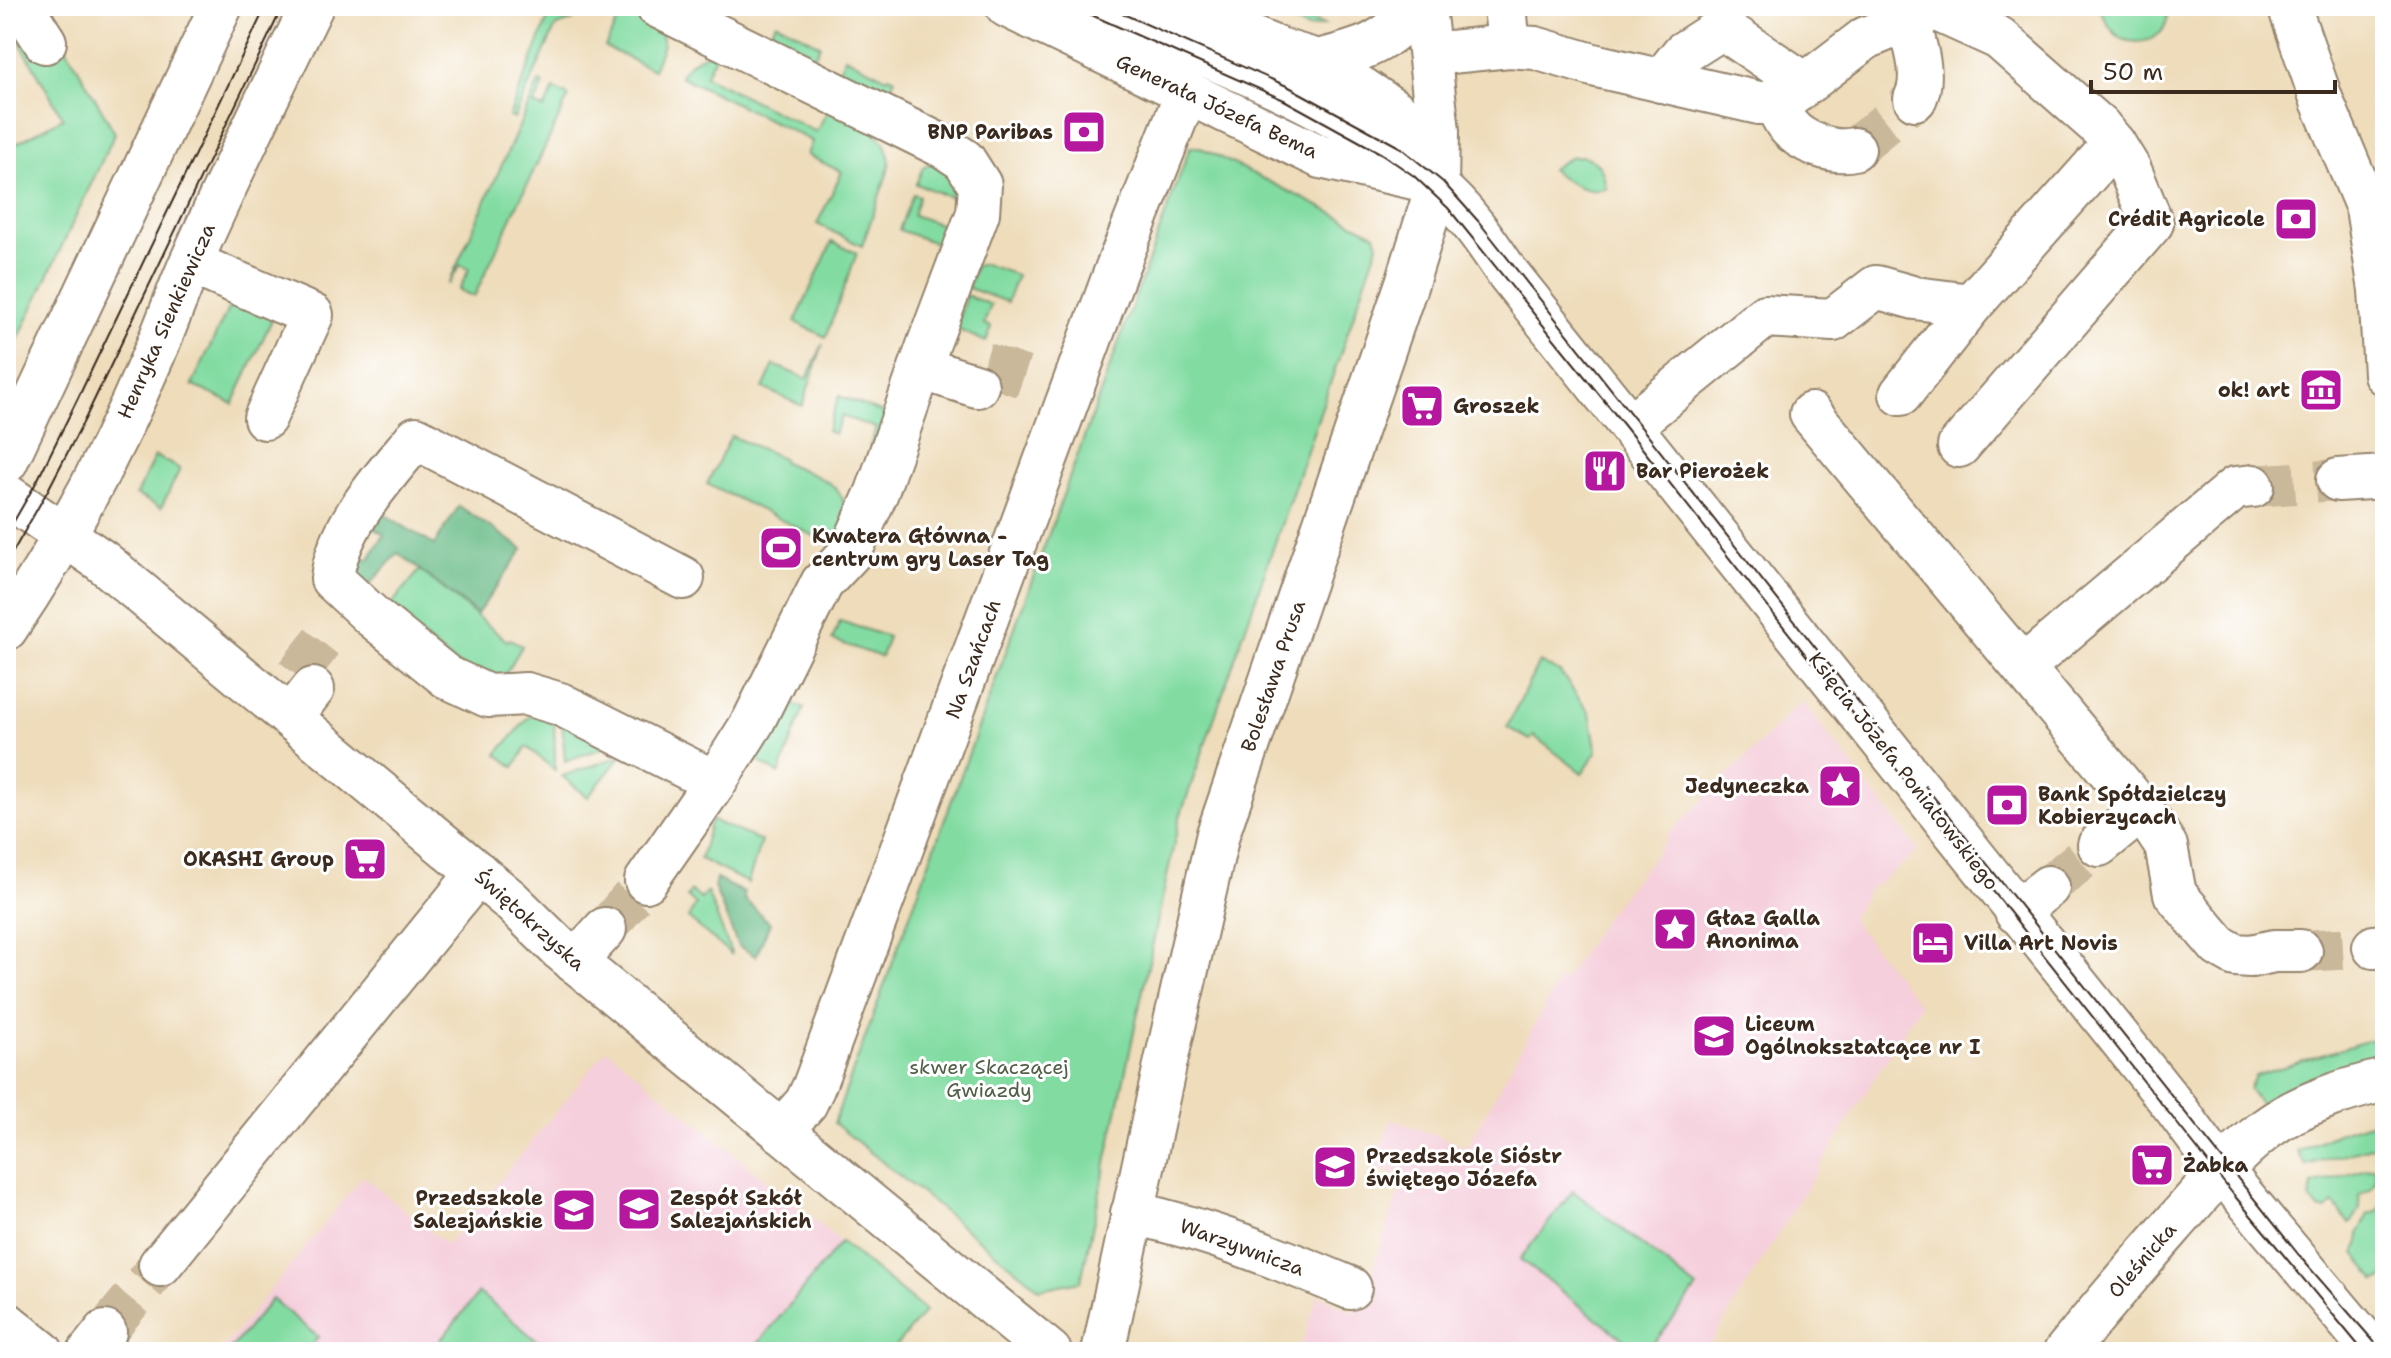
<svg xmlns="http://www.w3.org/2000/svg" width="2391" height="1358" font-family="'Shantell Sans',sans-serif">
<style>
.built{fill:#f5cfdb}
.green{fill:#82dca2;stroke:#5e8360;stroke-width:2}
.forest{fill:#69bc88;stroke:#527353;stroke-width:2}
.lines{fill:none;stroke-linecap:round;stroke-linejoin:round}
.minor-tunnel{stroke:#cab89b;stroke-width:42;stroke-dasharray:42 21;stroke-linecap:butt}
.minor-casing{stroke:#94836c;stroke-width:46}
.minor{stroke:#fff;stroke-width:42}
.tram{stroke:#3b2a1e;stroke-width:2}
.labels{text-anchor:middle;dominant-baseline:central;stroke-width:6;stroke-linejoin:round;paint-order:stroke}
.street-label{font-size:20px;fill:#3b2a1e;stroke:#fff}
.poi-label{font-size:20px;font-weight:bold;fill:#3b2a1e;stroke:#fff;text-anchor:start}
.park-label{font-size:20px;fill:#505f46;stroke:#fff}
</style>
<rect width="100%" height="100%" fill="#fff"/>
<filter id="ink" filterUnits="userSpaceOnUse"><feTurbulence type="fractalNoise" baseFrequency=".0125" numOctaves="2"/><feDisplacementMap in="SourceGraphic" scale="16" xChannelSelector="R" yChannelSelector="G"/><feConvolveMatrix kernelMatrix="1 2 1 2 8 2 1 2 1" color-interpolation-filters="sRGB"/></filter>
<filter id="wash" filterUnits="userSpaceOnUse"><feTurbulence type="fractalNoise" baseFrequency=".006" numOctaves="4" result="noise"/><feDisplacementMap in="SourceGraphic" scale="32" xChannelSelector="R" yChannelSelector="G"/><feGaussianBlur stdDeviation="1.8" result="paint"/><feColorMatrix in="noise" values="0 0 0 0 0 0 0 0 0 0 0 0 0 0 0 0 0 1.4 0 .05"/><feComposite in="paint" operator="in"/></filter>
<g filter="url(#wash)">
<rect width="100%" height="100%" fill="#eedcba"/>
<!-- built -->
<g class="built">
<polygon points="1802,701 1919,851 1866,893 1851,919 1920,1005 1705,1352 1299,1352 1318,1295 1354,1312 1371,1274 1404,1177 1373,1167 1392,1119 1467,1147 1560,978 1564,980 1608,913 1665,842 1666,837"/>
<polygon points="607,1049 841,1242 751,1352 220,1352 363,1176 447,1245"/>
</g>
<!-- green -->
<g class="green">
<polygon points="1249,6 1281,10 1324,25 1308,28"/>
<path d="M2098,6H2164C2177,32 2144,50 2121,38C2111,32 2103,16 2098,6Z"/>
<polygon points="624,7 659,27 663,45 653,70 605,47"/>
<polygon points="551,11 572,21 556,26 514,119 509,117"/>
<polygon points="776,22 820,45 809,68 764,45"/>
<polygon points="10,25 59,35 115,133 6,365 6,149 63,118"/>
<path d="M717,52L705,76L816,132L829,108L874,131L884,142L888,153L890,163L887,174L862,246L817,224L842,172L807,155L812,141L680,76C688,62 702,53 717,52Z"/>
<polygon points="845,57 887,78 889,76 895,79 881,104 834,80"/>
<polygon points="539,82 544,84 534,105 544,109 554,89 569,96 474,297 459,290 469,269 460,265 448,285"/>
<polygon points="1190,147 1199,147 1375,234 1378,245 1179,820 1081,1281 1040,1289 834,1123"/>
<path d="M1583,156C1601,162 1604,172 1606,189C1584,194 1567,182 1551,169L1570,157Z"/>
<polygon points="932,162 952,171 963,202 916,184 923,167"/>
<polygon points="913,194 919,196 913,215 948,227 955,209 962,212 949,248 899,230"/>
<polygon points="832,242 857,253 826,337 795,322"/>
<polygon points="984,264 1017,275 1007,302 968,288 975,266"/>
<polygon points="966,295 991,305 984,324 991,327 986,342 956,329"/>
<polygon points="234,296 275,313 233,404 192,385"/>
<polygon points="823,344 802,406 763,388 774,365 807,379"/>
<polygon points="839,396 889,415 877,449 870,446 876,428 842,416 834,434 827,431"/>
<path d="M731,436L782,458V461C830,484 858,483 838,544L817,535L816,537L707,484Z"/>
<polygon points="155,456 180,469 161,508 136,495"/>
<polygon points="420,570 507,641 510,639 522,646 505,675 476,681 388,608"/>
<polygon points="840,621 888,637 881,657 832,640"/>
<polygon points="1539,662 1560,672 1590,714 1597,752 1582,773 1534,736 1530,740 1507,727"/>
<polygon points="779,699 804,708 779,774 753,758"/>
<polygon points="539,712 554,715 555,770 527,747 514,767 497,754 528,718"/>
<polygon points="562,719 614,744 565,761"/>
<polygon points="621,756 588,797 562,776"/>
<polygon points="711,820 761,841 748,883 700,859"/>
<polygon points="691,891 701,899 707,892 732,955 688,918 696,904 687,897"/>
<polygon points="2385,1035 2385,1062 2265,1110 2249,1089 2255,1076"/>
<polygon points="2385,1118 2385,1143 2306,1165 2297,1152 2337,1133"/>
<polygon points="2374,1167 2377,1178 2371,1189 2359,1195 2360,1209 2352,1222 2349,1223 2334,1204 2326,1210 2320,1210 2310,1199 2312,1185"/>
<polygon points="2385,1185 2385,1277 2376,1281 2355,1253 2360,1242 2359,1233 2369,1214 2377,1212 2381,1205 2380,1194"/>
<polygon points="1573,1191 1697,1288 1647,1352 1640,1352 1520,1259"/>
<polygon points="841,1242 925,1311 891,1352 751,1352"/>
<polygon points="479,1293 551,1352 437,1352 433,1349"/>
<polygon points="272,1299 318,1337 306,1352 228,1352"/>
</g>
<!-- forest -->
<g class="forest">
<polygon points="459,506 523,549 477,614 398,553 363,592 351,573 354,551 368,560 384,535 370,526 379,511 434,545"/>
<polygon points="716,879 744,893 744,899 770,923 756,956 738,946 714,887"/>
</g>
</g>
<g filter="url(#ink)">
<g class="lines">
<!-- minor-tunnel -->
<g class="minor-tunnel">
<polyline points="1854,149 1915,99"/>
<polyline points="984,363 1040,383"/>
<polyline points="2253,486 2338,480"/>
<polyline points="296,675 334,627"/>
<polyline points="2048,887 2099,845"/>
<polyline points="605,929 646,881"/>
<polyline points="2301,951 2374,947"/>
<polyline points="105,1332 160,1265"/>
</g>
<!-- minor casing -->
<g class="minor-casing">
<g id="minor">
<polyline points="22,6 45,42"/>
<polyline points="1007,6 1321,157 1414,178"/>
<path d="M1088,6C1206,58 1337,100 1436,186C1464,209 1486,241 1506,271L2177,1110L2222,1171L2374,1352"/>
<polyline points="1174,6 1284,51 1318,61 1361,88 1397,112 1413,133 1432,174"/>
<polyline points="1505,6 1509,46 1535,48 1593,65 1759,103 1774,103 1786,99 1866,38 1935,9 1999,38 2099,126 2114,144"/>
<polyline points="2289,6 2322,101 2367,208 2380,290 2385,374"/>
<path d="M1908,18C1914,42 1927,76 1915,99"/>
<polyline points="1431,54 1509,46"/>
<path d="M1318,61C1362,50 1387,44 1417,6"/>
<polyline points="1661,81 1683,53 1722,28 1805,84"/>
<path d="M1774,103C1779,110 1783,119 1788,126C1802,143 1833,154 1854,149"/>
<polyline points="191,263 312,315 265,418"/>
<polyline points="920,368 977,386"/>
<polyline points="1901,394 1971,305"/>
<polyline points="1811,414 2142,810 2166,846 2175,894 2219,946 2235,955 2251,956 2274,951 2301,951"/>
<polyline points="1630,426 1765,316 1833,320 1876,287 1915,298 1971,305 2114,144 2130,170 2152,223 1959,446"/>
<polyline points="6,462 221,6"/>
<polyline points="2338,480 2385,477"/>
<polyline points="6,495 102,561 510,900 560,949 1050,1352"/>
<path d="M683,578L416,438C384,477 337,527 332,579L373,617L447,677L488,696L526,694L560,704L715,782"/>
<path d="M6,629C64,544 113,450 153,356C167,324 178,291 192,260C230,174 271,90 312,6"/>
<polyline points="2023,667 2235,488 2253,486"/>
<polyline points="291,717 313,689"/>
<polyline points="2099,845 2142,810"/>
<polyline points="646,881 715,782 753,722 822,583 850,553 877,492 929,343 978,213 980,185 964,160 944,147 657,6"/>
<polyline points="2016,912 2048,887"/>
<polyline points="2374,947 2385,946"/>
<polyline points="575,962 605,929"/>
<polyline points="781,1131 806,1103 814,1086 1116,270 1187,91"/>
<path d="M1132,1213C1208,1229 1279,1258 1350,1288"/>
<polyline points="160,1265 478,873"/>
<polyline points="6,1323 42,1352"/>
<polyline points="89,1352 105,1332"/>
<polyline points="1103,1352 1164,1070 1218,834 1407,283 1437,186 1438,131 1424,6"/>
<path d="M2065,1352C2100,1309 2136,1267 2172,1226C2202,1192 2231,1156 2266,1129C2301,1103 2344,1090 2385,1080"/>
</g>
</g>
<!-- minor -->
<use href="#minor" class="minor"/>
<!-- tram -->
<g class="tram">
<polyline points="1071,6 1284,100 1382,154 1414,176 1448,208 1619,419 2233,1194 2364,1352"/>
<polyline points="1105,6 1289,87 1401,148 1443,182 1479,222 1883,733"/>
<polyline points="6,535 37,481 79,396 266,6"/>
<polyline points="6,564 48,490 86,417 283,6"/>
<polyline points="1925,786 2302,1259 2383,1352"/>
</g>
</g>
</g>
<!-- icons -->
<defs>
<g id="bank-square" transform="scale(2.3)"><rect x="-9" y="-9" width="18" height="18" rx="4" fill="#b5179e" stroke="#fff"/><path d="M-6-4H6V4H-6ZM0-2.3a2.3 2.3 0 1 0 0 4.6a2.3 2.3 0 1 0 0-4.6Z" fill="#fff"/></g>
<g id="museum-square" transform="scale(2.3)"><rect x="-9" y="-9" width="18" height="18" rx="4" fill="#b5179e" stroke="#fff"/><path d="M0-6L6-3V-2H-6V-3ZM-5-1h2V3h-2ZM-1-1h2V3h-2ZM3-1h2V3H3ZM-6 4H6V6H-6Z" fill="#fff"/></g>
<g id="supermarket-square" transform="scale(2.3)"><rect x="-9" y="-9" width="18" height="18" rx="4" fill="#b5179e" stroke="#fff"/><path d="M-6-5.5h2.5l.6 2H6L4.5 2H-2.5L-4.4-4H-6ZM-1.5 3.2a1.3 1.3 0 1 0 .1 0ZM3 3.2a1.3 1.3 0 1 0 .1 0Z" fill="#fff"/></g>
<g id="restaurant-square" transform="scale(2.3)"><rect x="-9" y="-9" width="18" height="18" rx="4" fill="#b5179e" stroke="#fff"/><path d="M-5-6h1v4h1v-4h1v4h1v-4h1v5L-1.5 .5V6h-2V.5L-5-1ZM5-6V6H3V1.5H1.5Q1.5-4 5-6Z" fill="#fff"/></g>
<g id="stadium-square" transform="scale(2.3)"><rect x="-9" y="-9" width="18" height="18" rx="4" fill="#b5179e" stroke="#fff"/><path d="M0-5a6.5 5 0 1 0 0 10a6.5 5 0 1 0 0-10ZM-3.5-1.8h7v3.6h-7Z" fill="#fff"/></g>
<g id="sight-square" transform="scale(2.3)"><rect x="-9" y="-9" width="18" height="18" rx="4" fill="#b5179e" stroke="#fff"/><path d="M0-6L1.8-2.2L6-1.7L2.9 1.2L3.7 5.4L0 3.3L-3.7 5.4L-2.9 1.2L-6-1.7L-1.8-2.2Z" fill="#fff"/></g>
<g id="hotel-square" transform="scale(2.3)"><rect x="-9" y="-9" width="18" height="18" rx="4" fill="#b5179e" stroke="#fff"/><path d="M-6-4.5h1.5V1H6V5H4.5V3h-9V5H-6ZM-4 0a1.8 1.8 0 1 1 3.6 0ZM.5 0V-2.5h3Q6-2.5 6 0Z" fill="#fff"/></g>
<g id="school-square" transform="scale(2.3)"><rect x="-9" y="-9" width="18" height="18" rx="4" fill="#b5179e" stroke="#fff"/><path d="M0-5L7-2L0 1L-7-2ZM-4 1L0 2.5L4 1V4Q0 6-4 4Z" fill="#fff"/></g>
</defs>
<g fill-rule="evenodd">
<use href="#bank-square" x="1084" y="132"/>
<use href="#bank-square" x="2296" y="219"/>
<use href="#museum-square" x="2321" y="390"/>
<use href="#supermarket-square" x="1422" y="406"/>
<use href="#restaurant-square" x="1605" y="471"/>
<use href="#stadium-square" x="781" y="548"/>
<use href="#sight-square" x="1840" y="786"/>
<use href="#bank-square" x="2007" y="805"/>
<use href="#supermarket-square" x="365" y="859"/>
<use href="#sight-square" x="1675" y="929"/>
<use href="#hotel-square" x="1933" y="943"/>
<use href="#school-square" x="1714" y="1036"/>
<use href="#supermarket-square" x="2152" y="1165"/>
<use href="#school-square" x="1335" y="1167"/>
<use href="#school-square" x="639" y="1209"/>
<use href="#school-square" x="574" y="1210"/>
</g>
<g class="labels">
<!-- street labels -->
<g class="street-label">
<text transform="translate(1217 106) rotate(25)">Generała Józefa Bema</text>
<text transform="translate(166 321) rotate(-66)">Henryka Sienkiewicza</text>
<text transform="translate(973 659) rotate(-70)">Na Szańcach</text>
<text transform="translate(1273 676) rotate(-71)">Bolesława Prusa</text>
<text transform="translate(1904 771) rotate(52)">Księcia Józefa Poniatowskiego</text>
<text transform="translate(530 920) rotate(42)">Świętokrzyska</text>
<text transform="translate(1242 1247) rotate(20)">Warzywnicza</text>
<text transform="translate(2142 1260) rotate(-49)">Oleśnicka</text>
</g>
<!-- poi labels -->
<g class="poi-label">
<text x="1053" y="132" text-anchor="end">BNP Paribas</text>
<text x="2265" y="219" text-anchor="end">Crédit Agricole</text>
<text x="2290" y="390" text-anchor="end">ok! art</text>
<text x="1453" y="406">Groszek</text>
<text x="1636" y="471">Bar Pierożek</text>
<text x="812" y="536">Kwatera Główna -<tspan x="812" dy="23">centrum gry Laser Tag</tspan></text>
<text x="1809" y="786" text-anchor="end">Jedyneczka</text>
<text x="2038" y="794">Bank Spółdzielczy<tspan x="2038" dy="23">Kobierzycach</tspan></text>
<text x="334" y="859" text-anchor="end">OKASHI Group</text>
<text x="1706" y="918">Głaz Galla<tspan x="1706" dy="23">Anonima</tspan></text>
<text x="1964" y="943">Villa Art Novis</text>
<text x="1745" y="1024">Liceum<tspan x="1745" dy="23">Ogólnokształcące nr I</tspan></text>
<text x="1366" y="1156">Przedszkole Sióstr<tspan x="1366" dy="23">świętego Józefa</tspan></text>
<text x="2183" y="1165">Żabka</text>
<text x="543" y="1198" text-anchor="end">Przedszkole<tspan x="543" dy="23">Salezjańskie</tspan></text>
<text x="670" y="1198">Zespół Szkół<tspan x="670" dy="23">Salezjańskich</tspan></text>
</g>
<!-- park labels -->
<g class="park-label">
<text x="989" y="1067">skwer Skaczącej<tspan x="989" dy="23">Gwiazdy</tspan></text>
</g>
</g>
<!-- margin -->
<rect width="2391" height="1358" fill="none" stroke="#fff" stroke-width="32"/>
<!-- scale -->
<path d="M2091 80v12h244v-12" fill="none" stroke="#3b2a1e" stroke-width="4"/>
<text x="2103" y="80" font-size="24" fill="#3b2a1e" stroke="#ffffff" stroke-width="6" paint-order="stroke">50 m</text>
</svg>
